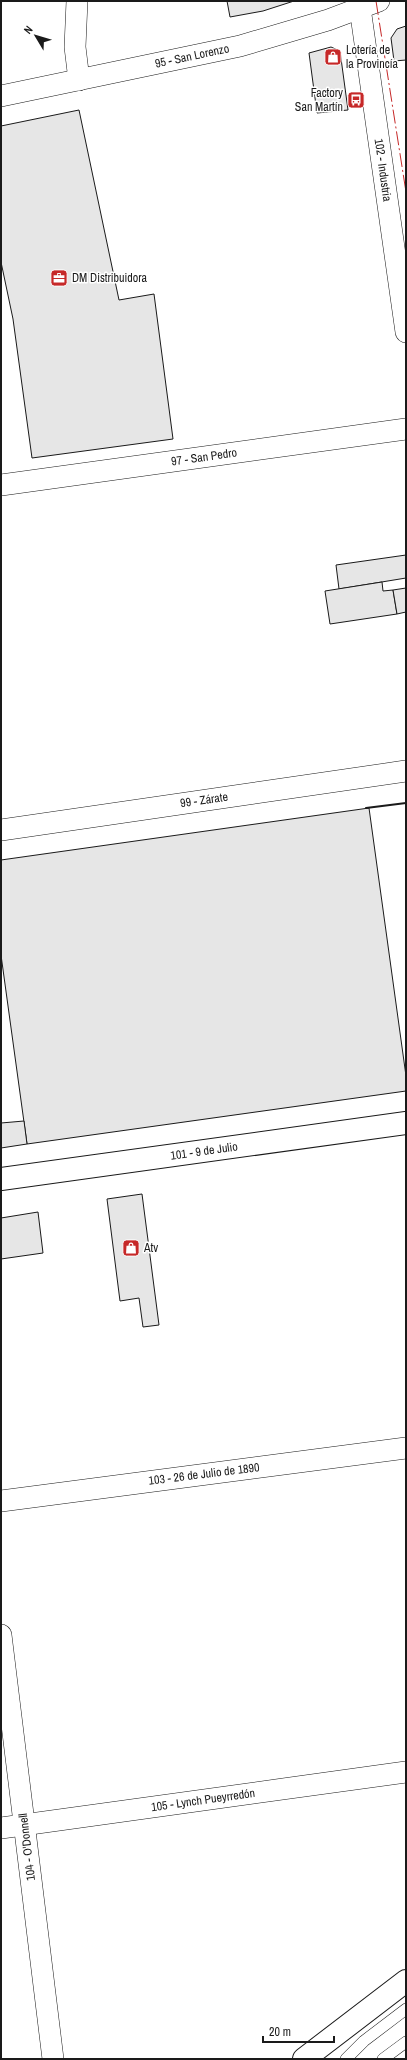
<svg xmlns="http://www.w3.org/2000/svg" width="407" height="2060" font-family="'Archivo Narrow',sans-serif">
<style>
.building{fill:#e6e6e6;stroke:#1a1a1a}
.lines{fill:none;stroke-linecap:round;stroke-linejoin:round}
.service-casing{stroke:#1a1a1a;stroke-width:12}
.minor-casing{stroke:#1a1a1a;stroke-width:22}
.tertiary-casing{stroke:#1a1a1a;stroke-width:24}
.primary-casing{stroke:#1a1a1a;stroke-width:24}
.service{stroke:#fff;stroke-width:11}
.minor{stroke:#fff;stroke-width:21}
.tertiary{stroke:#fff;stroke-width:22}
.primary{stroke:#fff;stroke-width:22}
.wall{stroke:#1a1a1a;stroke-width:2}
.power{stroke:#c62828;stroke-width:1;stroke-dasharray:14 3 2 3;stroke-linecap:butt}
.labels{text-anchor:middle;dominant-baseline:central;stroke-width:3;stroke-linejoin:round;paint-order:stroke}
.poi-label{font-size:12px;fill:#1a1a1a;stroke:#fff;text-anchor:start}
.street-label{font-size:12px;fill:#1a1a1a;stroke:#fff}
</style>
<rect width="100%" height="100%" fill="#fff"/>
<!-- building -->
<g class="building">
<polygon points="227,1 294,1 263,11 230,17"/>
<polygon points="406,26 406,60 394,61 391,38 397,29"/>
<polygon points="331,47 340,51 348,110 317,113 309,53"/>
<polygon points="79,110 119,300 154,294 173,439 32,458 13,319 1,262 1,126"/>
<polygon points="406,555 406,578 339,589 336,565"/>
<polygon points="382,582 383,591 393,590 397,614 330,624 325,591"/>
<polygon points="406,588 406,612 397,614 393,590"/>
<polygon points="369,808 406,1076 406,1091 27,1144 1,955 1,860"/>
<polygon points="24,1121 27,1144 1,1148 1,1123"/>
<polygon points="142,1194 159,1325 143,1327 139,1298 120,1301 107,1199"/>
<polygon points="38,1212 43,1253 1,1259 1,1218"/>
</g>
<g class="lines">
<!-- service casing -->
<g class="service-casing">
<g id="service">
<polyline points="346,2059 364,2041 406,2009"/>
<polyline points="383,2059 406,2042"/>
</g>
</g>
<!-- minor casing -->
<g class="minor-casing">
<g id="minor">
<polyline points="77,1 75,47 79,80"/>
<polyline points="360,8 406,332"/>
<polyline points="1,96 240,46 328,20 379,1"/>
<polyline points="1,485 406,429"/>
<polyline points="1,830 406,771"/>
<polyline points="1,1501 406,1448"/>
<polyline points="1,1635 53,2059"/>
<polyline points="1,1828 406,1772"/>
</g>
</g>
<!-- tertiary casing -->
<g class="tertiary-casing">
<polyline id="tertiary" points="1,1179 406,1123"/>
</g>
<!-- primary casing -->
<g class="primary-casing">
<polyline id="primary" points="304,2059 406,1981"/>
</g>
<!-- service -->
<use href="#service" class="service"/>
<!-- minor -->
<use href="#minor" class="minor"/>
<!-- tertiary -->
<use href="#tertiary" class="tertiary"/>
<!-- primary -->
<use href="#primary" class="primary"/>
<!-- wall -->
<polyline class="wall" points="366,808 406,803"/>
<!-- power -->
<polyline class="power" points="376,1 406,192"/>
</g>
<!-- icons -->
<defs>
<g id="shop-square" transform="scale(0.9)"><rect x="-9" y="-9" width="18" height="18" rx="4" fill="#c62828" stroke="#fff"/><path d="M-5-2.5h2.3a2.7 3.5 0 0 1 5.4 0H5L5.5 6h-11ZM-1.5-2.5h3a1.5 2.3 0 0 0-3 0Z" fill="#fff"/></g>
<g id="bus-square" transform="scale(0.9)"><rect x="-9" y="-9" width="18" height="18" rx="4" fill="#c62828" stroke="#fff"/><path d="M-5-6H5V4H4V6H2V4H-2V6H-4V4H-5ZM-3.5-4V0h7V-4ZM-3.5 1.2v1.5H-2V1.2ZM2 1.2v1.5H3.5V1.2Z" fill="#fff"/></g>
<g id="office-square" transform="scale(0.9)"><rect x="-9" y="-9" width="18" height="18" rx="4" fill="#c62828" stroke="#fff"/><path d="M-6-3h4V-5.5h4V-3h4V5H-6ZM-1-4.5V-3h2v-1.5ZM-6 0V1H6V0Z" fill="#fff"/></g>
</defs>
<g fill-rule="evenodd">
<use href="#shop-square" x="333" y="57"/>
<use href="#bus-square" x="356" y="100"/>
<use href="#office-square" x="59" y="278"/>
<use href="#shop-square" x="131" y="1248"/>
</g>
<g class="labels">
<!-- poi labels -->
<g class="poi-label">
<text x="346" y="50">Lotería de<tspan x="346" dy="14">la Provincía</tspan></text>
<text x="343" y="93" text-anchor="end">Factory<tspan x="343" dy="14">San Martín</tspan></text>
<text x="72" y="278">DM Distribuidora</text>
<text x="144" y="1248">Atv</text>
</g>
<!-- street labels -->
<g class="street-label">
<text transform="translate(192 56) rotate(-12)">95 - San Lorenzo</text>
<text transform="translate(383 170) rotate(82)">102 - Industria</text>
<text transform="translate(204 457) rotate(-8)">97 - San Pedro</text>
<text transform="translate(204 800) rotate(-8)">99 - Zárate</text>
<text transform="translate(204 1151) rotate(-8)">101 - 9 de Julio</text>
<text transform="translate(204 1474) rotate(-7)">103 - 26 de Julio de 1890</text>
<text transform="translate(203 1800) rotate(-8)">105 - Lynch Pueyrredón</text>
<text transform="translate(27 1847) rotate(-97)">104 - O'Donnell</text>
</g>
</g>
<!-- border -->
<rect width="407" height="2060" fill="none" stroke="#1a1a1a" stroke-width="4"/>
<!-- north arrow -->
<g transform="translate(36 36) rotate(308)" stroke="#ffffff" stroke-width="3" paint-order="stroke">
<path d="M0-3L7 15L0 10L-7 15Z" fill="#1a1a1a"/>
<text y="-6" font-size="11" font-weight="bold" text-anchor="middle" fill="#1a1a1a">N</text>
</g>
<!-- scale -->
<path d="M263 2036v6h71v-6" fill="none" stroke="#1a1a1a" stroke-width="2"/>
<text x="269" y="2036" font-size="12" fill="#1a1a1a" stroke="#ffffff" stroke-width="3" paint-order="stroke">20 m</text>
</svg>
